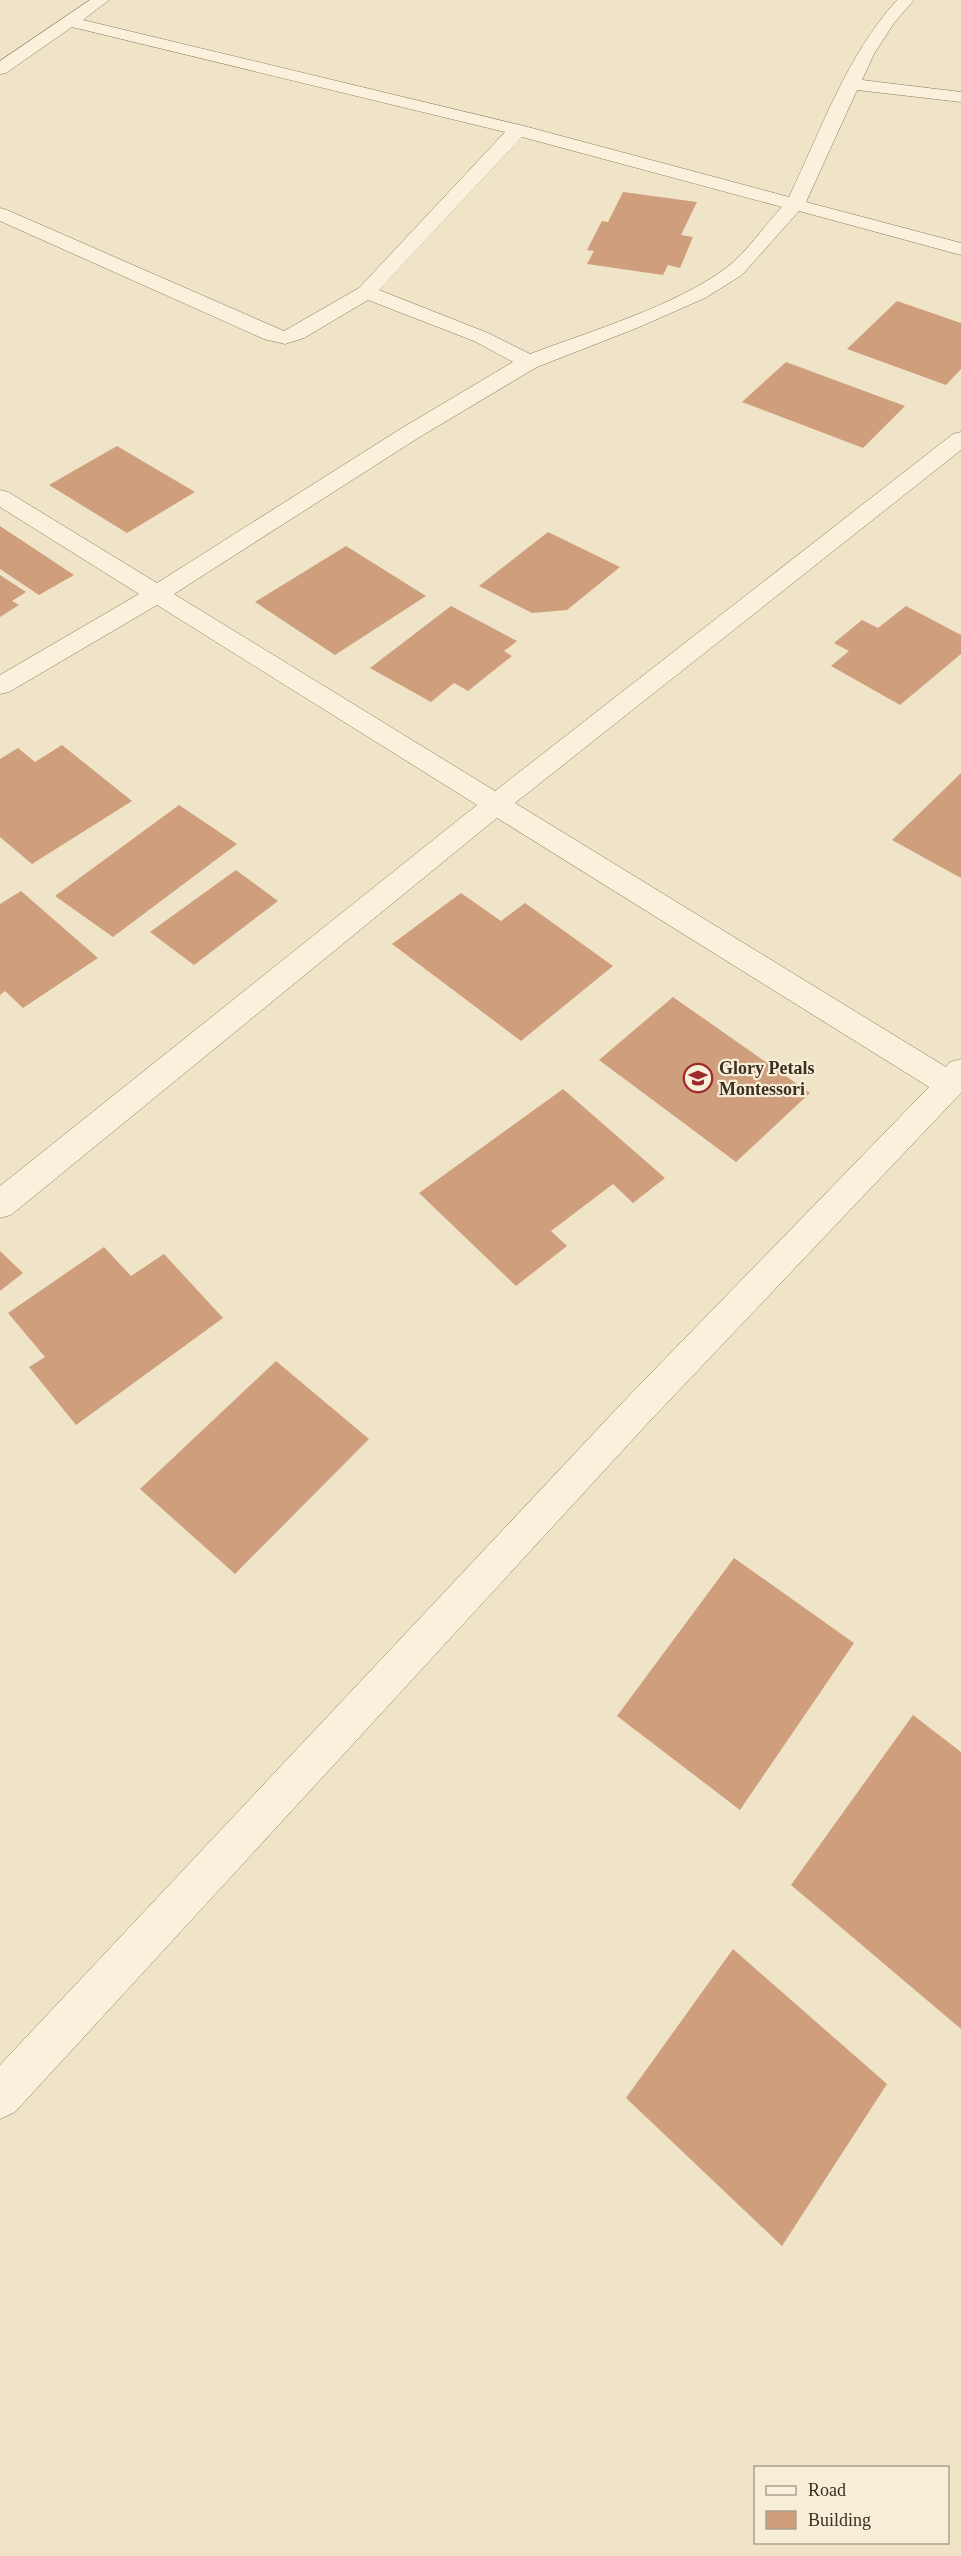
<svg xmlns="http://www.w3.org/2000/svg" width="961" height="2556" font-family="Georgia,serif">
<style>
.building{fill:#cf9f7d}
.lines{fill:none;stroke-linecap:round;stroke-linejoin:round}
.minor-casing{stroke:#8d765c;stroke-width:1}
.minor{fill:#faf1dc;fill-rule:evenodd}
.labels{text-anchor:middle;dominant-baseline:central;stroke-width:4.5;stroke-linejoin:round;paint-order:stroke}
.poi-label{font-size:18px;font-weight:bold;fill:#3d2e20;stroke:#f7eed8;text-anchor:start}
</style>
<rect width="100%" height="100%" fill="#f0e4c8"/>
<!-- building -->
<g class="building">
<polygon points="623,192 697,202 681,235 693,237 680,268 668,265 663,275 587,264 594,251 587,250 602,221 608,222"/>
<polygon points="897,301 961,323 961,369 946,385 847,349"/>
<polygon points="786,362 905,406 863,448 742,402"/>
<polygon points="117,446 195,492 127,533 49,485"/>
<polygon points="0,526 74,575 39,595 0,569"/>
<polygon points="548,532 620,567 567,610 532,613 479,586"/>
<polygon points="346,546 426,596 335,655 255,602"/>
<polygon points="0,575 26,592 12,601 19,605 0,617"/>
<polygon points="451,606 517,641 504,651 512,656 468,691 454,683 431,702 370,668"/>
<polygon points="906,606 961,635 961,654 900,705 831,666 849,651 834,643 862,620 878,628"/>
<polygon points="62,745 132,801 32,864 0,837 0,759 18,748 35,762"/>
<polygon points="961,773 961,878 892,840"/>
<polygon points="179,805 237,844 113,937 55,896"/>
<polygon points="236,870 278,901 194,965 150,932"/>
<polygon points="21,891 98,958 23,1008 5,991 0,995 0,904"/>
<polygon points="461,893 501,921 525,903 613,966 521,1041 392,944"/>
<polygon points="673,997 810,1093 736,1162 599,1060"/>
<polygon points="563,1089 665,1178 633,1203 613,1184 551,1231 567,1246 516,1286 419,1193"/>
<polygon points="104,1247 131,1276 164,1254 223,1318 76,1425 29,1367 45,1357 8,1313"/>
<polygon points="0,1251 23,1273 0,1291"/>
<polygon points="276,1361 369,1439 235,1574 140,1489"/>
<polygon points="734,1558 854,1643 740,1810 617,1716"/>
<polygon points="913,1715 961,1752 961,2029 791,1885"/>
<polygon points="733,1949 887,2084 782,2246 626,2098"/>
</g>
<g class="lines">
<!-- minor casing -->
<g class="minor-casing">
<path id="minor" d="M90,0H109L83,20L524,126L789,197C821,130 847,55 897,0H914L894,23L874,54L862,80L961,92V102L857,90L806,202L961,243V255L799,211L742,275L705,298L637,328L537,367L418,438L174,594L495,791L953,434L961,432V450L515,803L946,1067L950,1062L961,1059V1093L647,1424L15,2112L0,2119V2065L623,1402L929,1087L497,818L11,1215L0,1218V1186L477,805L157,605L9,692L0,694V675L139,594L0,507V490L8,492L157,583L402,428L513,362L474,341L368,300L304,338L285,344L264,339L0,221V208L7,210L284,331L359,288L505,132L72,27L6,73L0,74V61ZM522,137L782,207C765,225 746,253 726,268C675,306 591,331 530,354L488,333L379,290Z"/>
</g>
<!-- minor -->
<use href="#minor" class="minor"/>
</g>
<!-- icons -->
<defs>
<g id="school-ring" transform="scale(1.5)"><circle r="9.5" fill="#f7eed8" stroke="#9e2a2b" stroke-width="1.5"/><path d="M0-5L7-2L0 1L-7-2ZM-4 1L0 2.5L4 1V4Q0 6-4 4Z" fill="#9e2a2b"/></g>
</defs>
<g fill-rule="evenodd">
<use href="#school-ring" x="698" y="1078"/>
</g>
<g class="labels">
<!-- poi labels -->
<g class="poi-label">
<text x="719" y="1068">Glory Petals<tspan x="719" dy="21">Montessori</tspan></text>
</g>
</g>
<!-- legend -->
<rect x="754" y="2466" width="195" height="78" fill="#f7eed8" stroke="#ada18e" stroke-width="1.5"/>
<rect x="766" y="2486" width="30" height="9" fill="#faf1dc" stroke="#ada18e" stroke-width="1.5"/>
<text x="808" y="2496" font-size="18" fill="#3d2e20">Road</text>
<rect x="766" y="2511" width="30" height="18" fill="#cf9f7d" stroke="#ada18e" stroke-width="1.5"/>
<text x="808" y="2526" font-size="18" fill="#3d2e20">Building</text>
</svg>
